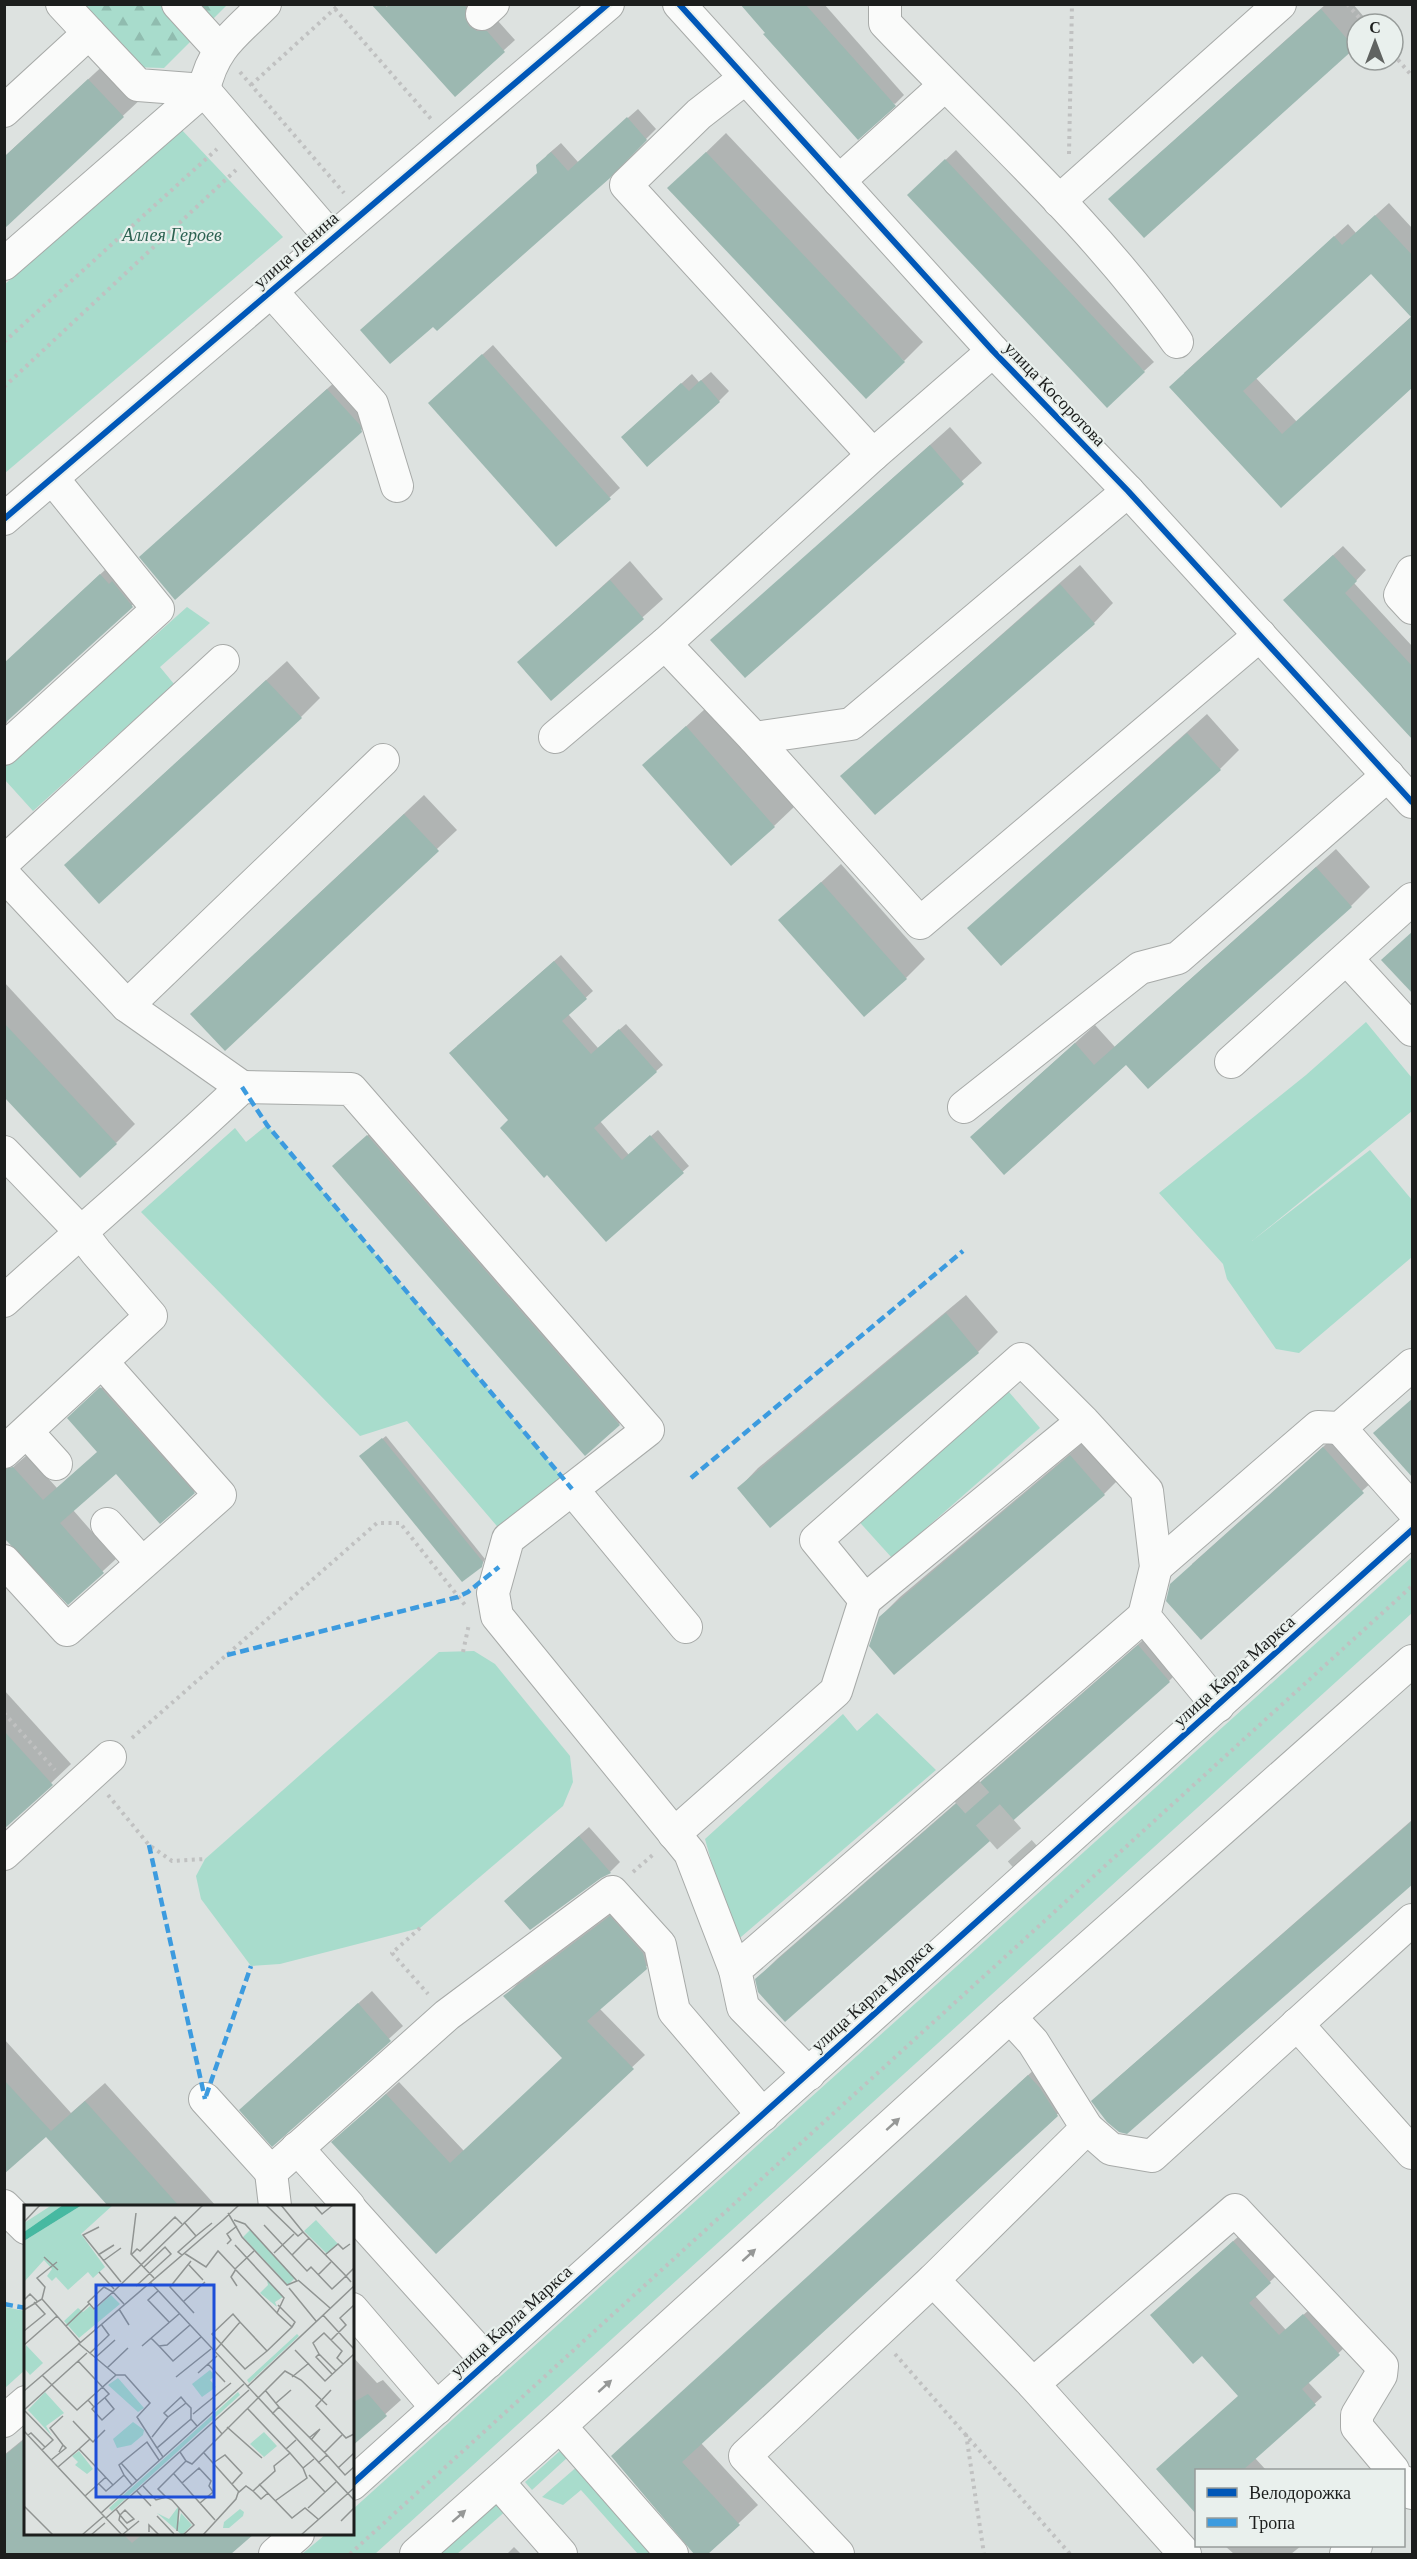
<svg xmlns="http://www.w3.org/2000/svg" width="1417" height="2559" font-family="Georgia,serif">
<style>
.green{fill:#a8dccc}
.forest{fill:url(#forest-firs)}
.shadow{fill:#0003;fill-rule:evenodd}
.building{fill:#9cb8b1;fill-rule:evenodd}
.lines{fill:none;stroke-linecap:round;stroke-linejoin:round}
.minor-tunnel{stroke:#b6bbb9;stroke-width:32;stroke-dasharray:32 16;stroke-linecap:butt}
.minor-casing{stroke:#a7aaa8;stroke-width:34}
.path{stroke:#c0c1c1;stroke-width:4;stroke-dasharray:3 4.5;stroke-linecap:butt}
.minor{stroke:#fafbfa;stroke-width:32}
.quiet{stroke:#3c9bdf;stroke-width:4.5;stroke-dasharray:9 4.5;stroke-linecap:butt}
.cycleway-casing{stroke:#e9f0ed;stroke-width:10}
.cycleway{stroke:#0057b8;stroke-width:6}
.oneway{fill:#969897}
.labels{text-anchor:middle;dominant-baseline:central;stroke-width:4.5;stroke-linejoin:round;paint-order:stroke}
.park-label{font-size:18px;font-style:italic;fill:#2d6252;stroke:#e9f0ed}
.street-label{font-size:18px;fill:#1c1e1d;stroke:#e9f0ed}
.inset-road{fill:none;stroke:#909492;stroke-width:1.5}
.view{fill:#1d4ed8;fill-opacity:0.15;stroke:#1d4ed8;stroke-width:3}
.inset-edge{fill:none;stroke:#1c1e1d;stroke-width:3}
</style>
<defs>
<pattern id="forest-firs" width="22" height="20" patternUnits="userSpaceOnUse" patternTransform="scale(1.5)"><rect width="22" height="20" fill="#a8dccc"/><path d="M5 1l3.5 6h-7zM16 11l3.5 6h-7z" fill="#90bcaf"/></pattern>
</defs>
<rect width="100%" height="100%" fill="#dde2e0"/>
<!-- green -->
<g class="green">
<polygon points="180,128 283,237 5,473 4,285"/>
<polygon points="187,607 210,623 160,667 174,684 33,811 5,780 5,759 139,628 150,640"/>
<polygon points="1366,1022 1412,1078 1412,1111 1252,1241 1370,1150 1412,1200 1412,1257 1299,1353 1276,1349 1227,1279 1223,1264 1159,1193 1306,1075"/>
<polygon points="267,1125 572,1489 508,1539 407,1421 360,1436 141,1212 235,1128 246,1142"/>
<polygon points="1003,1385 1040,1428 892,1558 854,1516"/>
<polygon points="1412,1557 1412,1613 375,2554 302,2554 326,2534 352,2534 353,2509"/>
<polygon points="474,1651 495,1664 570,1756 573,1782 563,1806 420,1928 280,1964 251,1966 201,1899 196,1876 205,1859 439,1652"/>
<polygon points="877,1713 936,1770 734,1943 705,1839 843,1714 857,1731"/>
<polygon points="5,2307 25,2311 26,2369 5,2388"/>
<polygon points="561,2450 568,2457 532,2490 525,2482"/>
<polygon points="579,2465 659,2554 638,2554 581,2490 563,2505 542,2497"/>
<polygon points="501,2500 508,2509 457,2554 440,2554"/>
</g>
<!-- forest -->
<polygon class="forest" points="72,5 227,5 164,68 129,67"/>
<!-- shadow -->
<g class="shadow">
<polygon points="390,4 475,4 488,21 498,21 515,40 455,95"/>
<polygon points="742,4 824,4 904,95 895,104 767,33"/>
<polygon points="1326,4 1353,4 1370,24 1357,24 1357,45 1144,236 1130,180"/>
<polygon points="108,61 143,97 4,227 4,157"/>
<polygon points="638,109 656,129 609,176 538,173 547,155 561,143 578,162"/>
<polygon points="726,133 923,342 904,361 689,169"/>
<polygon points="956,150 1154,362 1144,371 919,185"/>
<path d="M1389,203L1412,228V385L1281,506L1184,373L1348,224L1356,233ZM1371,272L1412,316L1297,422L1255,377Z"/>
<polygon points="493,345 620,488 557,545 440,393"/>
<polygon points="347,371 380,411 361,430 161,538"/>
<polygon points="711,372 729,391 719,401 633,427 692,374 699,382"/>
<polygon points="950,427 982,463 745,676 712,640"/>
<polygon points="1343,546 1366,570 1354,583 1412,646 1412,738 1295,590"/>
<polygon points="120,556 152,587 8,719 4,732 4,664"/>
<polygon points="630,561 663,599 551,699 519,662"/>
<polygon points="1080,565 1113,603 1094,623 842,776"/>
<polygon points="287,661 320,698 301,717 85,846"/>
<polygon points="706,708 794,807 774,826 644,765"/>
<polygon points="1207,714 1239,750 1220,769 969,928"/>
<polygon points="424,795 457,830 225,1049 212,994"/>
<polygon points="1336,849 1370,887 1351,906 1126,1063 992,1118 1095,1025 1115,1047"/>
<polygon points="841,864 925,959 906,978 780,920"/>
<polygon points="561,955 593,991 568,1014 598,1048 626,1024 663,1065 600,1121 629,1155 658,1130 689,1166 606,1240 510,1120 457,1046"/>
<polygon points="4,982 135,1124 116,1143 4,1095"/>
<polygon points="388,1117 639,1405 619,1424 334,1166"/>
<polygon points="966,1295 998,1332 978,1352 770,1525 739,1488 758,1468"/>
<polygon points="115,1375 207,1479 194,1492 117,1472 73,1510 116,1559 68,1603 4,1475 27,1455 57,1488 99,1451 83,1405"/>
<polygon points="1343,1429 1383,1472 1201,1637 1192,1564"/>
<polygon points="386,1436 485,1559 481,1566 364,1453"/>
<polygon points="1091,1436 1124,1474 1104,1494 894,1673 880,1617 900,1597"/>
<polygon points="1158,1627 1188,1662 1169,1681 757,1979 777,1959"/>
<polygon points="4,1690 71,1764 8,1824 4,1821"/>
<polygon points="1412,1820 1412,1882 1113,2082"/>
<polygon points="589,1827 620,1862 610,1872 600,1876 516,1891"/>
<polygon points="623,1905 659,1955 599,2008 645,2055 436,2252 346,2130 399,2082 464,2151 564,2058 505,1996 518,1983"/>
<polygon points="372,1991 403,2026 272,2145 254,2097"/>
<polygon points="4,2039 71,2113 105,2083 216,2206 110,2206 46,2135 4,2155"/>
<polygon points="1049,2056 1077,2096 701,2443 758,2505 706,2554 697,2554 613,2457"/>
<polygon points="1240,2235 1276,2276 1255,2296 1286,2330 1310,2309 1345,2347 1308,2382 1322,2397 1255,2458 1266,2470 1158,2469 1240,2395 1158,2309"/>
<polygon points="352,2356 377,2383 383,2380 401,2400 352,2444"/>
<polygon points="26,2437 26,2534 252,2534 228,2554 4,2554 4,2455"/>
<polygon points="1225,2546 1301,2546 1291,2554 1234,2554"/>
<polygon points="514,2547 521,2554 507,2554"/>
</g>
<!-- building -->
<g class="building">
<polygon points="371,4 463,4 466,7 465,18 469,26 477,31 487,31 505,52 455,97"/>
<polygon points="740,4 805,4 896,106 858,140 763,34 765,33"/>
<polygon points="1321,9 1355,48 1144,238 1108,199"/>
<polygon points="88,79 124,117 4,229 4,157"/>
<polygon points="627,117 647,140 610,178 437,331 433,327 390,364 360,330 537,173 536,165 551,152 568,171"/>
<polygon points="706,152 905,362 866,399 667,188"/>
<polygon points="945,159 1145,372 1107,408 907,195"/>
<path d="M1375,215L1413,256V387L1281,508L1169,387L1334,236L1342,245ZM1371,274L1411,317L1282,434L1243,391Z"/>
<polygon points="482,354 611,499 556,547 428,403"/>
<polygon points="701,380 720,402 647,467 621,437 681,383 689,391"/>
<polygon points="327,389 360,425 362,432 175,600 139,557"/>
<polygon points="930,445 964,484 745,678 710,640"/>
<polygon points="1333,555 1357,581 1345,593 1413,667 1413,740 1283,600"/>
<polygon points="100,574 109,584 112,581 133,607 4,724 4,663"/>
<polygon points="610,580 644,619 551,701 517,662"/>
<polygon points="1060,584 1095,624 875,815 840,776"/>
<polygon points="266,680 302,718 99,904 64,865"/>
<polygon points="686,726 775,827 731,866 642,765"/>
<polygon points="1187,733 1221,770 1001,966 967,928"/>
<polygon points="404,814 439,851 225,1051 190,1014"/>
<polygon points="1316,867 1352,907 1148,1089 1126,1065 1004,1175 970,1137 1075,1043 1094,1065"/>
<polygon points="821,882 907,979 864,1017 778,920"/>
<polygon points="1413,931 1413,994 1381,960"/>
<polygon points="554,961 587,999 562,1021 591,1054 619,1029 657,1072 594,1128 622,1160 650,1135 684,1173 606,1242 547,1175 544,1178 500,1128 508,1120 449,1053"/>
<polygon points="4,1023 117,1144 80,1178 4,1097"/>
<polygon points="367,1135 620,1425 585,1456 332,1166"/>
<polygon points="946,1313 979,1353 770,1528 737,1488"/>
<polygon points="100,1387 195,1493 160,1524 116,1474 60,1523 104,1573 68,1605 4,1538 4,1469 13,1467 43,1500 97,1452 67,1418"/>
<polygon points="1413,1398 1413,1478 1373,1433"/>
<polygon points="382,1438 483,1562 482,1567 462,1582 359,1456"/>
<polygon points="1323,1447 1364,1493 1201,1640 1166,1601 1170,1584"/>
<polygon points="1070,1455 1105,1495 894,1675 869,1646 879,1617"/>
<polygon points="1138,1645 1170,1682 785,2022 758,1992 755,1979"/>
<polygon points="4,1731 53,1785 4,1829"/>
<polygon points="1413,1820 1413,1884 1127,2134 1119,2132 1107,2122 1091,2101"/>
<polygon points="579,1836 611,1873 601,1878 530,1930 504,1901"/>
<polygon points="610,1916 643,1953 647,1969 587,2021 634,2069 436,2254 331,2142 386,2094 450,2163 562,2058 503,1996"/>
<polygon points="358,2003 391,2041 272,2147 239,2110"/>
<polygon points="1028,2075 1040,2088 1058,2116 682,2462 740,2525 708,2554 694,2554 611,2456"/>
<polygon points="4,2080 51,2131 85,2101 179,2206 108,2206 46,2137 4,2174"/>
<polygon points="1233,2241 1271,2283 1249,2303 1279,2335 1303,2314 1340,2355 1302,2389 1316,2405 1243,2470 1197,2470 1197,2515 1156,2469 1238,2396 1202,2356 1193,2364 1150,2315"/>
<polygon points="368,2394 387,2416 352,2446 352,2403"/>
<polygon points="26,2438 26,2534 123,2534 132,2543 143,2534 254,2534 231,2554 4,2554 4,2456"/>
</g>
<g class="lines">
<!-- minor-tunnel -->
<polyline class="minor-tunnel" points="956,1779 1036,1869"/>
<!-- minor casing -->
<g class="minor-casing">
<g id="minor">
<polyline points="62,4 89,33"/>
<polyline points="178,4 219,49"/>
<polyline points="679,4 993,351 1128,491 1412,802"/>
<path d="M885,4V23C984,127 1094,224 1177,342"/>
<polyline points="482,14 493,4"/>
<polyline points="744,79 699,114 626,185 873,455"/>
<path d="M204,90C213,47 235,34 265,4"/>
<polyline points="4,111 89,33 138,85 204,90 332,239"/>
<polyline points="839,181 944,86"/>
<polyline points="1059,201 1280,4"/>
<polyline points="4,264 204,90"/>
<polyline points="271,291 372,404 397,486"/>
<polyline points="4,519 608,4"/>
<polyline points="1412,572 1400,595 1412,608"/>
<polyline points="665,644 754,738 851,724 1128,491"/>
<polyline points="555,737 665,644 873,455 993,351"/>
<polyline points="754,738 920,923 1260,635"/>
<polyline points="4,749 158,609 53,479"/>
<polyline points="4,862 223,661"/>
<polyline points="4,875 127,1006 242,1087"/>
<polyline points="1347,959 1412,1030"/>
<polyline points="127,1006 383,760"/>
<polyline points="1231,1062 1412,899"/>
<polyline points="964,1107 1140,968 1178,958 1388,775"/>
<polyline points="4,1152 80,1231 96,1252 151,1316 4,1452"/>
<path d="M4,1301C83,1229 165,1160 242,1087L351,1089L648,1430L508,1539L493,1593L497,1616L690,1853L735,1970"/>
<polyline points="1083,1421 865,1600 816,1540 1021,1359 1083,1421 1147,1491 1156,1567 1144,1616 1218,1706"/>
<polyline points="1340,1428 1412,1509"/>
<polyline points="27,1432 56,1464"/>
<polyline points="572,1489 686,1627"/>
<polyline points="107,1524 142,1563"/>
<polyline points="4,1561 67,1630 220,1495 102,1362"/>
<polyline points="1156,1567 1318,1427 1340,1428 1412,1365"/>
<polyline points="674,1834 836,1691 865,1600"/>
<polyline points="4,1854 110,1757"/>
<polyline points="1297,2024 1412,2153"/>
<polyline points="809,2074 743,2007 735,1970 1144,1616"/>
<polyline points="205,2099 271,2172"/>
<polyline points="1087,2128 1111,2149 1152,2156 1412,1920"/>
<polyline points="297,2148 349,2206"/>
<polyline points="4,2206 26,2228"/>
<polyline points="275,2206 271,2172 447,2015 612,1892 660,1945 674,2011 763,2115"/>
<polyline points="352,2211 488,2362"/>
<polyline points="933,2280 1033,2384 1185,2554"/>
<polyline points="352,2309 437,2408"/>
<polyline points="1033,2384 1235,2210 1382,2366 1381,2375 1357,2415 1357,2427 1393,2470"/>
<polyline points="4,2421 26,2402"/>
<polyline points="560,2426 672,2554"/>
<polyline points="498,2482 561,2554"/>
<polyline points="1404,2482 1412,2493"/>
<polyline points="352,2484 1412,1530"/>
<polyline points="275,2554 298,2534"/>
<polyline points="416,2554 560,2426 1010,2017 1412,1661"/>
<polyline points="838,2554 745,2456 933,2280 1087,2128 1033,2042 1010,2017"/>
<polyline points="1346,2554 1356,2546"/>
</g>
</g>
<!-- path -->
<g class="path">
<polyline points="387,4 388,6"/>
<polyline points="1347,4 1365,24"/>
<polyline points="335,9 431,119"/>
<polyline points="1393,54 1412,76"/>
<polyline points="240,72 344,193"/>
<polyline points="251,85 340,4"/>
<polyline points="1069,154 1072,4"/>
<polyline points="4,342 217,149"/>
<polyline points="4,387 236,170"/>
<polyline points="463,1652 469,1624"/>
<polyline points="4,1713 55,1770"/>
<polyline points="132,1738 377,1523 400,1523 465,1605"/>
<polyline points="108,1795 149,1845 172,1861 205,1859"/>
<polyline points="633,1872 655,1853"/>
<polyline points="420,1928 392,1953 428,1994"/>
<polyline points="895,2354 1070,2554"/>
<polyline points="966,2434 984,2554"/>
<polyline points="350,2554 1412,1586"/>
</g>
<!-- minor -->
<use href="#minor" class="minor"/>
<!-- quiet -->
<g class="quiet">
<polyline points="242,1087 267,1125 572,1489"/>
<polyline points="691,1478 963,1251"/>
<polyline points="227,1655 458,1597 468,1592 499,1567"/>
<polyline points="149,1845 205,2099"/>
<polyline points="206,2096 251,1966"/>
<polyline points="4,2304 26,2308"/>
</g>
<!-- cycleway casing -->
<g class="cycleway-casing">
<g id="cycleway">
<polyline points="679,4 993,351 1128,491 1412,802"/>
<polyline points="4,519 608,4"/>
<polyline points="352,2484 1412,1530"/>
</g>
</g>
<!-- cycleway -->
<use href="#cycleway" class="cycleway"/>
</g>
<!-- one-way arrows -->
<defs><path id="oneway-solid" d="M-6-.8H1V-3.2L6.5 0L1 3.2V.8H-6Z" transform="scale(1.5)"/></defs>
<g class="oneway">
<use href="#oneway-solid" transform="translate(893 2124) rotate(-42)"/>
<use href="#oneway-solid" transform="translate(749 2255) rotate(-42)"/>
<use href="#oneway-solid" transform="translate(605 2386) rotate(-42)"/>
<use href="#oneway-solid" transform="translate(459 2516) rotate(-41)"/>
</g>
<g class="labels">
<!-- park labels -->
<g class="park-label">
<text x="172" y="235">Аллея Героев</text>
</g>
<!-- street labels -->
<g class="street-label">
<text transform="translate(296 250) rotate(-41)">улица Ленина</text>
<text transform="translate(1055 394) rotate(46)">улица Косоротова</text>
<text transform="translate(1234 1671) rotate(-42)">улица Карла Маркса</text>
<text transform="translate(872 1996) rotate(-42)">улица Карла Маркса</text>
<text transform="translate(511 2321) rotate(-42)">улица Карла Маркса</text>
</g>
</g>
<!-- overview -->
<g transform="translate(24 2205)">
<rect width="330" height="330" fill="#dde2e0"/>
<path d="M58,0H89L57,29L81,62L69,73L64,67L44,85L32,72L28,76L23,71L28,64L20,55L0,77V36ZM292,15L314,39L303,49L280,26ZM226,25L271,73L264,80L219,32ZM243,75L259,92L251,97L253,102L236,88L244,80ZM87,90L96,99L55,133L40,116L54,103L59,107L66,101L70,105ZM2,140L19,158L6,170L0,163ZM186,165L191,171L186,175L192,182L178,192L168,179ZM94,173L120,203L114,207L84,180ZM21,187L40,208L22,221L28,231L4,205ZM214,187L216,190L88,306L85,303ZM109,217L120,225L119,230L107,240L93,243L89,234ZM240,227L253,241L240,252L226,239ZM55,246L69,264L63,269L51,260L54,257L48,251ZM154,302L155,318L157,308L168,320L158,330L133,308L145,314ZM216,304L220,307L219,311L205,323H199L200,317Z" fill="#a8dccc"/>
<path d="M28,0H39L0,27V18ZM273,129L275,131L225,178L223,175Z" fill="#a8dccc"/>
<path d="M39,0H58L0,36V27Z" fill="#47b9a1"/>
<path class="inset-road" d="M242,0L274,31L279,27L257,0M290,0L298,9L309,0M112,8L107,49L130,73M204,8L218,32L263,80L273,76L221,19L210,15M199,15L215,0M0,17L16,0M240,20L283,66L287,62L308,84L322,71L279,27M75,22L59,30L97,77M172,31L188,18M203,39L207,35L203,29L213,21M160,48L182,62L194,46L211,64L230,46M250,48L270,29M108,49L113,44L116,46L151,12L158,19M74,50L90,40M158,50L154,47L172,31L160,17M268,50L285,33M301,50L314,39L319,44L326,39M20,52L34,65M79,56L97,43M167,56L146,82L170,108M165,60L179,75M211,64L253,108M212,64L207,72L213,81M75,67L90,84M294,70L307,57M274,75L306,103M126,77L330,295M327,77L322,71L330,63M112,81L147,49L141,42L120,62M265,83L292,116M134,86L124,95L145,117M18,94L56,137M0,95L6,89L13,96M160,96L181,77M100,99L89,87L80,82L64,97L70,104L89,87L179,0M254,100L271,117L268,122M95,104L105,120M0,105L18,94L21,82L13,73L33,57M299,110L330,144M216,117L209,109L188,129L221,164L243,146M42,121L65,99M0,126L21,109L10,97M127,133L135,141L143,140L166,120M307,135L322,120L316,113L330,100M54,138L92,170M0,140L33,111M118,141L155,109M135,141L149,156L177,132M271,145L301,176L330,149M190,147L216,117L243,146L268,122L253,108L260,93L211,40M66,148L85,130L77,119M295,149L289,138L300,128L318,146L313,153L319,159M72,152L91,135M54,156L85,189L70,202L64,195M184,159L201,177M83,163L104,143M174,168L193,151M308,169L292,152L295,149L312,166M18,170L53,205L92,170H101L126,198L113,212L133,243M152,172L187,144M268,172L285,158M223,182L330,81M241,185L255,202L248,209M307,185L292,201L322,233L330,229M0,186L199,15M162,198L144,212L140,208L157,192L162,198L167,203V214L173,221M252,198L267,185M70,202L68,204L78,215L90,204L81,193M255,202L303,250M223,203L262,244M0,205L63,148M0,205L29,235L18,245M169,209L207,178M49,216L66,234L55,244M189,218L198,229L261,166L277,175L303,200M203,222L238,253M0,226L77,308L220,179M4,230L7,228L21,242M128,232L144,212M285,233L296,224L287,235M66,234L69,237L81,225M39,240L26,223L39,211M180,248L215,287M266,248L279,263L290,254M300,248L318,230M139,252L133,243L167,214M27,255L42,243L39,240L35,247M162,256L168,259L198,229M97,258L113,276M189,258L201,250L218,268L208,279M294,258L303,250L321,270L330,262M34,262L55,244L89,280L100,270L108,280M314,263L330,248M150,269L191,315M100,270L95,260L123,237L135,255M285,270L301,287M158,278L175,263L187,276L185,281L189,287L176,298M75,279L82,286L89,280M235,279L268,313L281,303L294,314M119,281L132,295L142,292L148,295L170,320L159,330M113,286L127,301M229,286L237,294L244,288M61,291L82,272M142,292L134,284L162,256L156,247M251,296L283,273L279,263M0,301L29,330M284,303L312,277M92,304L96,310L101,316L103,318L110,314L101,305L96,310L95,315L104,325M77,308L98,330M133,311L150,329M82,313L225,185M317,316L330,303M153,326L155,303M125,327V320L135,330M58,330L80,311M67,330L81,318M98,330L115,316M179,330L212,294L214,288L222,281L229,286L251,266L250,261L266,248L262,244L272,235M277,330L330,283"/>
<path class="view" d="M72,80H190V292H72Z"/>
<rect width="330" height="330" class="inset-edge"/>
</g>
<!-- border -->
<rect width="1417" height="2559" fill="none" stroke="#1c1e1d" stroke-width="12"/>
<!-- legend -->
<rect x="1195" y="2469" width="210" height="78" fill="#e9f0ed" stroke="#979c9a" stroke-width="1.5"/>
<rect x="1207" y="2488" width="30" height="9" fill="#0057b8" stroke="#979c9a" stroke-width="1.5"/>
<text x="1249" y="2499" font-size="18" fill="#1c1e1d">Велодорожка</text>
<rect x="1207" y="2518" width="30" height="9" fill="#3c9bdf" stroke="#979c9a" stroke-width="1.5"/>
<text x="1249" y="2529" font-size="18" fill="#1c1e1d">Тропа</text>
<!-- north arrow -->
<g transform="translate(1375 42)"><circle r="28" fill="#e9f0ed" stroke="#979c9a" stroke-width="1.5"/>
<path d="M0-4.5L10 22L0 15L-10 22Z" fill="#606361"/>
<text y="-9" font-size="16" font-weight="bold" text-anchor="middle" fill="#1c1e1d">С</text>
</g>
</svg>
